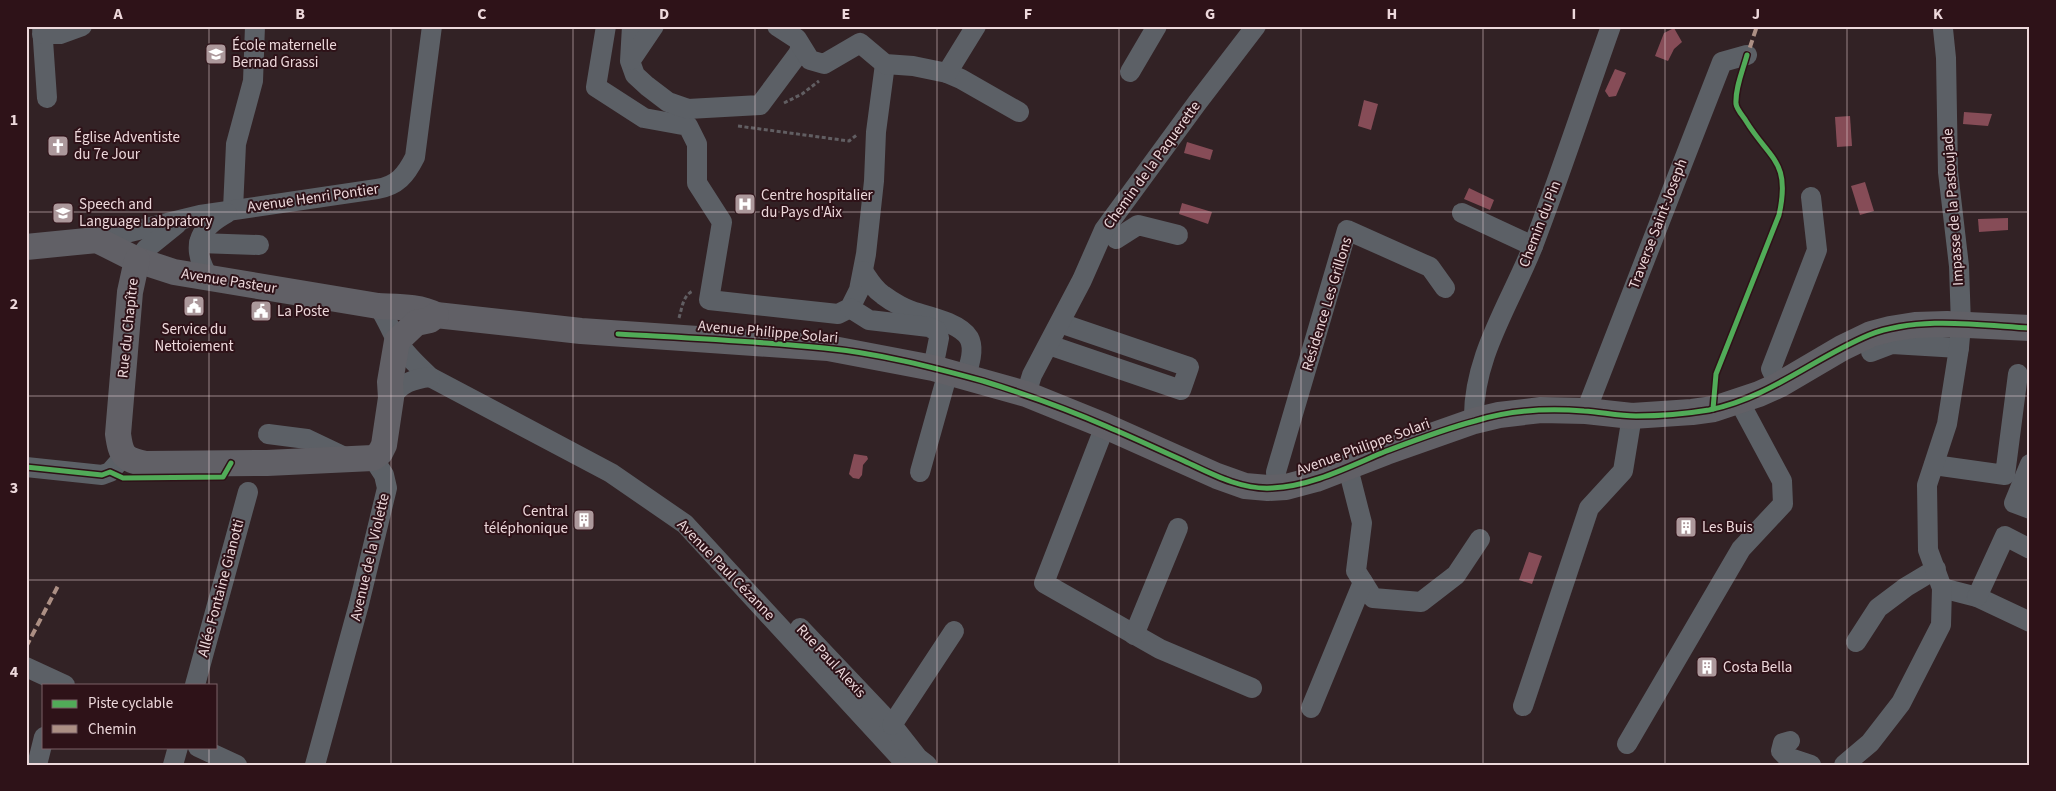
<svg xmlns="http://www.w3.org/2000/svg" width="2056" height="791" font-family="'Source Sans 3',sans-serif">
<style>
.water{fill:#864c57}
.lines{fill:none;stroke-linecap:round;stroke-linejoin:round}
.path{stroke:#615e62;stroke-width:3;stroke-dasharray:4 2.5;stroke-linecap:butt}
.minor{stroke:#5c6066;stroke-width:20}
.major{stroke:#616066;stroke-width:26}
.quiet{stroke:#ac8f84;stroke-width:4;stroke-dasharray:8 4;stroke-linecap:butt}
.cycleway-casing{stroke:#2e1218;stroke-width:8}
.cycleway{stroke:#51ab58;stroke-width:5}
.grid{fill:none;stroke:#edd8db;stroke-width:1;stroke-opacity:0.55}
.labels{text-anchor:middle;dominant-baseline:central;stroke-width:4;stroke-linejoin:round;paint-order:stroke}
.poi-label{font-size:15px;fill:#edd8db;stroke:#2e1218;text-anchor:start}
.street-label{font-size:15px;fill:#edd8db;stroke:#2e1218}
.neatline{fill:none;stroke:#edd8db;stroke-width:2}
.grid-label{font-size:16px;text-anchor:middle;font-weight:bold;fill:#edd8db}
</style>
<rect width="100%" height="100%" fill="#322225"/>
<!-- water -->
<g class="water">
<polygon points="1674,28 1682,42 1674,49 1668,61 1655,56 1664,33"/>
<polygon points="1615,69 1626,73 1616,96 1609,97 1605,91"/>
<polygon points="1364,100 1378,104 1371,130 1358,126"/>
<polygon points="1964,112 1992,114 1988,126 1963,124"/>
<polygon points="1850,116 1852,146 1837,147 1835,117"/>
<polygon points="1187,142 1213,150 1210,160 1184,153"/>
<polygon points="1865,182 1874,211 1860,215 1851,186"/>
<polygon points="1469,188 1494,200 1490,210 1464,199"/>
<polygon points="1182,203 1212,212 1208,224 1179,214"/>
<polygon points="2008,218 2008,230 1979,232 1978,219"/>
<polygon points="854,454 867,456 868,459 863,465 862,475 859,479 853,478 849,474"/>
<polygon points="1529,552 1542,556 1532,584 1519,580"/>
</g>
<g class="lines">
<!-- path -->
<g class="path">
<polyline points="784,103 802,94 819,81"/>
<polyline points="738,126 849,141 858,134"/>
<path d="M679,318C682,308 683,295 693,291"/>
</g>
<!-- minor -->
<g class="minor">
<polyline points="42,26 47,98"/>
<polyline points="606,26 596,87 644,118 688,126 697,144 697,183 722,222 709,300 838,314 850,308 859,290 866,254 874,181 876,132 885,64"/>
<polyline points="632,26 630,61 635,75 647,86 668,102 688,109 760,105 798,54 801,47"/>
<polyline points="777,26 797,39 810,60 824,64 860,43 885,64 913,66 947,73 961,79 1019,112"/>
<polyline points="42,34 60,34 82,26"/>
<polyline points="631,60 654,26"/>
<polyline points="1130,72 1157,26"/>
<polyline points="947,73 976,26"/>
<polyline points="233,209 236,144 253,81 255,26"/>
<polyline points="1462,213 1533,246"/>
<polyline points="1116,239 1138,225 1178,235"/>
<path d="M97,240L200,215L377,189C397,186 406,175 415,157L432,26"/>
<polyline points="199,243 259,245"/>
<polyline points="137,260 146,249 177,224"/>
<path d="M863,271C869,280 874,289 883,295C892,302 907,310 918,313C932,317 961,324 969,338C975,349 969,367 965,377"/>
<path d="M209,278C191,248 196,230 227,213"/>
<path d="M378,306C386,317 390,329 397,341C406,355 418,366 430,377L611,473L685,524L907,765"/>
<polyline points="850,308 869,320 929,327 937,331 939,338 933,368"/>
<polyline points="1049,345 1181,390 1189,367 1060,323"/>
<polyline points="1871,352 1892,344 1959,348"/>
<polyline points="1779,385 1771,369 1817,250 1811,197"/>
<polyline points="1026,394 1032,375 1082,280 1104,230 1197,103 1256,26"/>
<path d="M391,398C401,383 413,379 430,377"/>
<polyline points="1586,411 1722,62 1747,55"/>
<path d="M1474,421C1472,358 1511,302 1533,246C1561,173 1585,99 1611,26"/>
<polyline points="1105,426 1044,583 1160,649 1252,688"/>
<polyline points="268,434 307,439 349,459"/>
<polyline points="2030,464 2014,503 2030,509"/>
<polyline points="1934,465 2005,475 2018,374"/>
<polyline points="26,467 102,475 110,472 124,456"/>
<polyline points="1348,468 1362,523 1356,571 1373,598 1421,602 1456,575 1480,539"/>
<polyline points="920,472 948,372"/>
<polyline points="1277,487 1276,472 1347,230 1430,267 1445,288"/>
<polyline points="1942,588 1977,597 2030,622"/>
<polyline points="1977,597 2005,536 2030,549"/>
<polyline points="800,628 892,725 918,758 927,765"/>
<polyline points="1134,635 1178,528"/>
<polyline points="1856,642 1878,608 1906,587 1936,569"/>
<polyline points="26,667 65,685"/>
<polyline points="195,685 248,492"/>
<polyline points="1523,706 1589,508 1623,471 1632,416"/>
<polyline points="1311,708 1363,582"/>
<polyline points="892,725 954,631"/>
<polyline points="1790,741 1783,743 1781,751 1787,757 1811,765"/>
<polyline points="1627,744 1741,549 1783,504 1782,481 1739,401"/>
<polyline points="198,747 237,765"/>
<polyline points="37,765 44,737"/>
<polyline points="173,765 178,747"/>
<polyline points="315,765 359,604 387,488 384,475 373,458"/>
<polyline points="1844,765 1870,743 1901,703 1941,625 1942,588 1928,550 1927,485 1947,424 1959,348 1961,325 1959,266 1948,172 1946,58 1943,29"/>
</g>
<!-- major -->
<g class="major">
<path d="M26,247L97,240L137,260L174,272L378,306C397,307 419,306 436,315L581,331L828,348L933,368L1026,394L1105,426L1217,476L1245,486L1268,488L1286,487L1316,479L1386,452L1474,421L1499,415L1541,410L1586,411L1632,416L1692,412L1714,409L1759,394L1779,385L1842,348L1871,334L1890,329L1915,325L1947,324L2030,328"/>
<path d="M137,260L130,292L118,434C121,456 124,459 145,464L267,463L373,458L380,453L384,445L391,398L390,382L397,341L416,323L430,320L436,315"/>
</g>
<!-- quiet -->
<g class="quiet">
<polyline points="1746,59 1757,26"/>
<polyline points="26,647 59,584"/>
</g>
<!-- cycleway casing -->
<g class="cycleway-casing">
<g id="cycleway">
<path d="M618,334C687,338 756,341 824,348C877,353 932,367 983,381C1025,394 1067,409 1108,427C1132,437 1157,449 1182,460C1210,473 1240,490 1272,488C1312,486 1348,467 1384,452C1413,441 1444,429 1475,421C1510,410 1547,408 1584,411C1601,412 1618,416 1636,416C1660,416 1685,414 1709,410C1769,398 1814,358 1869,335C1918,316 1978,325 2030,328"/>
<path d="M1713,409L1716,374L1779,215C1791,161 1770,160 1746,121C1743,116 1737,110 1736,104C1735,88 1743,70 1747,55"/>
<polyline points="26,467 102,475 110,472 123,478 223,477 231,463"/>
</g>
</g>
<!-- cycleway -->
<use href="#cycleway" class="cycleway"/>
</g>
<!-- grid -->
<path class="grid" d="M209,26V685M391,26V765M573,26V765M755,26V765M937,26V765M1119,26V765M1301,26V765M1483,26V765M1665,26V765M1847,26V765M26,212H2030M26,396H2030M26,580H2030M209,747V765"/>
<!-- icons -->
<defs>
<g id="school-square" transform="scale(1.125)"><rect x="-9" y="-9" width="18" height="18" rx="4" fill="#ac989b" stroke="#2e1218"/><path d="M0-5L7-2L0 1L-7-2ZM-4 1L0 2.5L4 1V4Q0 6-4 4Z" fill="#fff"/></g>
<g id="church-square" transform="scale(1.125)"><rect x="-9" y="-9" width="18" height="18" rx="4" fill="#ac989b" stroke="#2e1218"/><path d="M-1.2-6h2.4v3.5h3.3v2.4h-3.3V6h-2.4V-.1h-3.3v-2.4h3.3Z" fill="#fff"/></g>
<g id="hospital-square" transform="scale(1.125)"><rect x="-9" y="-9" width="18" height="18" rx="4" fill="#ac989b" stroke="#2e1218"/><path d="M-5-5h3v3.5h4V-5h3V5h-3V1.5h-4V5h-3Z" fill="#fff"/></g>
<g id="university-square" transform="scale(1.125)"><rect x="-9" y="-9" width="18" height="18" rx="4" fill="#ac989b" stroke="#2e1218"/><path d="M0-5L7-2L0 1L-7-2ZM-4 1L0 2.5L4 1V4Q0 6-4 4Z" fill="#fff"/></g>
<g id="civic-square" transform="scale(1.125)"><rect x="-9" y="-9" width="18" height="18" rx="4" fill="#ac989b" stroke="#2e1218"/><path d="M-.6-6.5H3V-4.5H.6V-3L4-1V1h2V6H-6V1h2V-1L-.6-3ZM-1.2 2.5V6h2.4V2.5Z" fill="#fff"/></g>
<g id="building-square" transform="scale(1.125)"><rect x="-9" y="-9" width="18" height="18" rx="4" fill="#ac989b" stroke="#2e1218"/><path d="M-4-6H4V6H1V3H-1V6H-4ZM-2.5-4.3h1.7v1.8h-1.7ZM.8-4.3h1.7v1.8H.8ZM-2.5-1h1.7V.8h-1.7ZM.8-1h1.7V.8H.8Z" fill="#fff"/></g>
</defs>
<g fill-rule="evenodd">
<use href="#school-square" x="216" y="54"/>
<use href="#church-square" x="58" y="146"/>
<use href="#hospital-square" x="745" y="204"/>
<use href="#university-square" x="63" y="213"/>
<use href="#civic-square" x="194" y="306"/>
<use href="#civic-square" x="261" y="311"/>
<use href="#building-square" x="584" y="520"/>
<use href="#building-square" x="1686" y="527"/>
<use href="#building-square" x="1707" y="667"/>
</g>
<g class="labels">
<!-- poi labels -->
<g class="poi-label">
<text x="232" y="45">École maternelle<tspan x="232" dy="17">Bernad Grassi</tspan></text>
<text x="74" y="137">Église Adventiste<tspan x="74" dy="17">du 7e Jour</tspan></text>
<text x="761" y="195">Centre hospitalier<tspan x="761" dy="17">du Pays d'Aix</tspan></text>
<text x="79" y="204">Speech and<tspan x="79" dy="17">Language Labpratory</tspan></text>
<text x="277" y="311">La Poste</text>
<text x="194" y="329" text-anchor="middle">Service du<tspan x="194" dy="17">Nettoiement</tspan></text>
<text x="568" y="511" text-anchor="end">Central<tspan x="568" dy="17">téléphonique</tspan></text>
<text x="1702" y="527">Les Buis</text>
<text x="1723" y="667">Costa Bella</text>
</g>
<!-- street labels -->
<g class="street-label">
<text transform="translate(1152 165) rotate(-54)">Chemin de la Paquerette</text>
<text transform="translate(313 198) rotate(-8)">Avenue Henri Pontier</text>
<text transform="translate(1953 207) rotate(-94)">Impasse de la Pastoujade</text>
<text transform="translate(1540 224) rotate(-69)">Chemin du Pin</text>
<text transform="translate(1658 224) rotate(-69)">Traverse Saint-Joseph</text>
<text transform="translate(229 281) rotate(9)">Avenue Pasteur</text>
<text transform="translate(1327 304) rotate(-73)">Résidence Les Grillons</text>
<text transform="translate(128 328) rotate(-84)">Rue du Chapître</text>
<text transform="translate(768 332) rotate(5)">Avenue Philippe Solari</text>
<text transform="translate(1363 447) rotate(-20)">Avenue Philippe Solari</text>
<text transform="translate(370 557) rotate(-77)">Avenue de la Violette</text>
<text transform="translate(726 570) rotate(46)">Avenue Paul Cézanne</text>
<text transform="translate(221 588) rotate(-75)">Allée Fontaine Gianotti</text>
<text transform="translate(831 661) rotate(47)">Rue Paul Alexis</text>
</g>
</g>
<!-- border -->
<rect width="2056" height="791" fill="none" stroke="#2e1218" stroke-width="55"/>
<!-- legend -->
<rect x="42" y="684" width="175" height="65" fill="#2e1218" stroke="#7a6166"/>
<rect x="52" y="700" width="25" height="8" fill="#51ab58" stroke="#7a6166"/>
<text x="88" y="708" font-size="15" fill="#edd8db">Piste cyclable</text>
<rect x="52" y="725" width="25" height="8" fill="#ac8f84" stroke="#7a6166"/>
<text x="88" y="734" font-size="15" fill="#edd8db">Chemin</text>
<rect x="28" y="28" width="2000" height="736" class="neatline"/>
<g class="grid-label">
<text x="118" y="19">A</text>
<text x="300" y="19">B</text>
<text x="482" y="19">C</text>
<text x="664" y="19">D</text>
<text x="846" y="19">E</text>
<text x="1028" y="19">F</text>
<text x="1210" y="19">G</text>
<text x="1392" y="19">H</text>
<text x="1574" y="19">I</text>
<text x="1756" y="19">J</text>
<text x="1938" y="19">K</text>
<text x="14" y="125">1</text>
<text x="14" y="309">2</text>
<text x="14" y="493">3</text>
<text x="14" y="677">4</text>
</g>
</svg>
